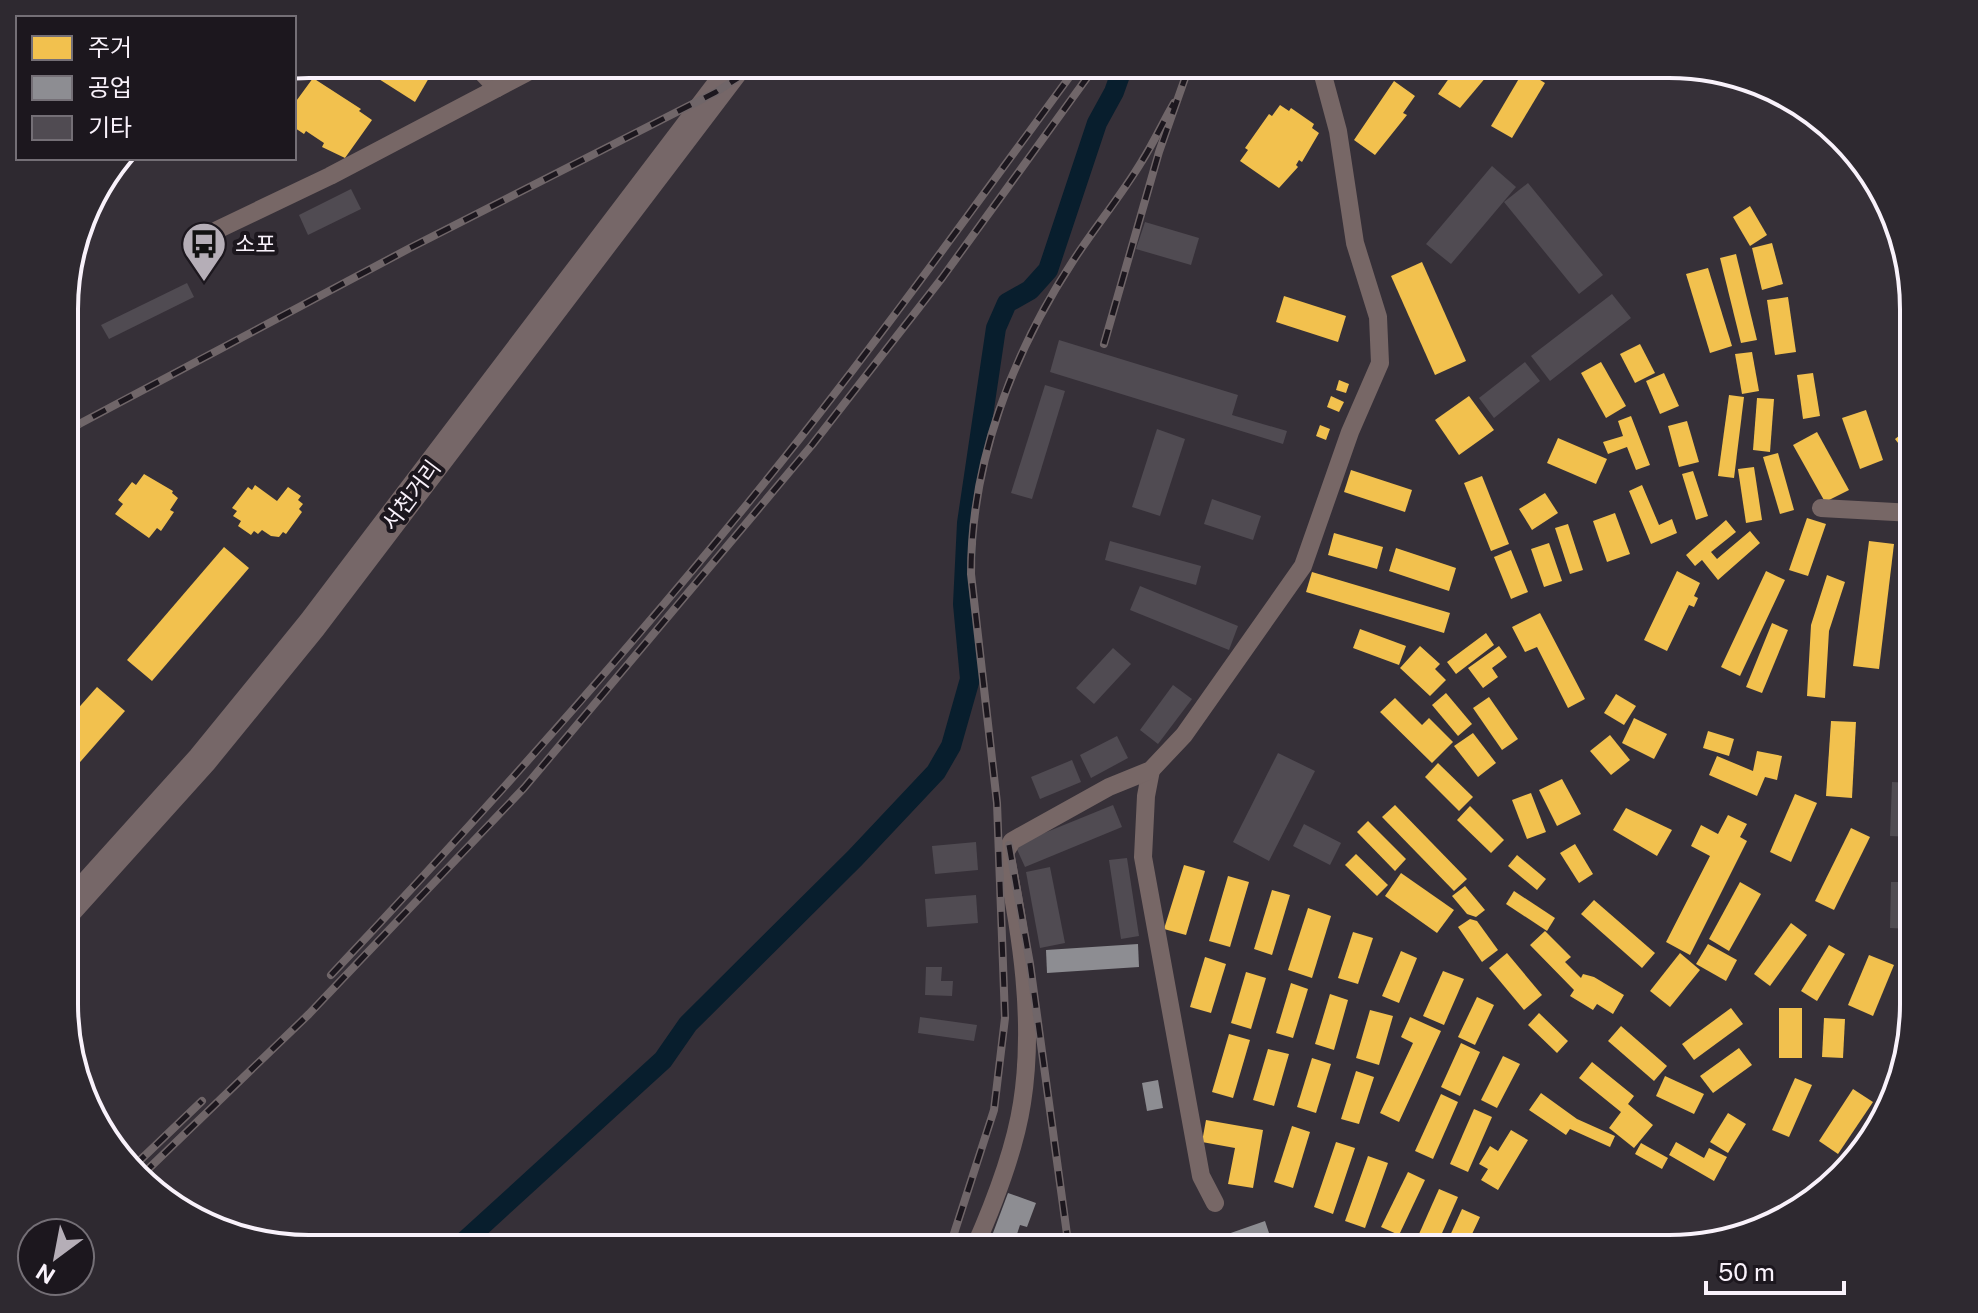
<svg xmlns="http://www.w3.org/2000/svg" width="1978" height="1313" font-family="'Public Sans','Noto Sans KR',sans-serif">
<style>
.homes{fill:#f2c14e}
.industry{fill:#8d8d92}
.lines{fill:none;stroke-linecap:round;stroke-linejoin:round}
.canal{stroke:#081e2d;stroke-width:20}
.building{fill:#504b52}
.street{stroke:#776766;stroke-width:18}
.primary{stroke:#766768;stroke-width:30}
.rail-casing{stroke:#706669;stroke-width:8}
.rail{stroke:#1c171e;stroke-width:5;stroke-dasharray:15;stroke-linecap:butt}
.labels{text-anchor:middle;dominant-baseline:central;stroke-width:8;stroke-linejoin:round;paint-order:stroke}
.poi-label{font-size:22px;fill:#f9f2fb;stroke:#1c171e;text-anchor:start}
.street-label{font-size:22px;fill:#f9f2fb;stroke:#1c171e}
.rim{fill:none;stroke:#f9f2fb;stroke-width:4}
</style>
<rect width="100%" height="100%" fill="#363038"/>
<!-- homes -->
<g class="homes">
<polygon points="378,64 437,64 415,102 371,74"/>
<polygon points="1459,64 1490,64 1492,70 1460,108 1438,94"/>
<polygon points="1524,70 1545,83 1512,138 1491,126"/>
<polygon points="313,78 361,109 359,111 372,120 345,158 322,147 324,143 306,131 304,134 295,128 294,104"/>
<polygon points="1394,81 1415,96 1403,113 1407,115 1375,155 1354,140"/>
<polygon points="1280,105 1289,111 1291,108 1314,124 1312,128 1319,133 1302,162 1299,160 1296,165 1298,167 1279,188 1240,161 1248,150 1245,148 1269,114 1272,116"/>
<polygon points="1750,206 1767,235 1750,246 1733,217"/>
<polygon points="1772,243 1783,284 1762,290 1752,248"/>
<polygon points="1736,254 1757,340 1741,343 1720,258"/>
<polygon points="1422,262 1466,361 1435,375 1391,276"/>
<polygon points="1708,268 1732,346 1710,353 1686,274"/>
<polygon points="1284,296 1346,316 1338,342 1276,322"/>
<polygon points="1788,297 1796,352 1775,355 1767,300"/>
<polygon points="1640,344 1655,373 1635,383 1620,354"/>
<polygon points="1752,352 1759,391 1742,394 1735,354"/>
<polygon points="1601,362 1626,406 1606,418 1581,373"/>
<polygon points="1664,373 1679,406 1660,414 1646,381"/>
<polygon points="1813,373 1820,416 1803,419 1797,375"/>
<polygon points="1339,380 1349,384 1346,393 1336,390"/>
<polygon points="1729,395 1744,397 1734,478 1718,476"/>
<polygon points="1331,396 1344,402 1339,412 1327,407"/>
<polygon points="1469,396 1494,430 1459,455 1435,420"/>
<polygon points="1757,398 1774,399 1770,452 1753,450"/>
<polygon points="1866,410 1883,460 1860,469 1842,418"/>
<polygon points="1631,416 1650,465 1636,470 1627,447 1608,454 1603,442 1623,436 1618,421"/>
<polygon points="1687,421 1699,462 1679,467 1668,426"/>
<polygon points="1320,425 1330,429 1326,440 1316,436"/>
<polygon points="1913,425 1913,451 1908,456 1895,439"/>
<polygon points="1817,432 1849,490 1825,502 1793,445"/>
<polygon points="1558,438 1607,459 1596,484 1547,463"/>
<polygon points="1778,453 1794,510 1780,514 1763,457"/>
<polygon points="1754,467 1762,520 1746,523 1738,469"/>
<polygon points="1351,470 1412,490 1405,512 1344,492"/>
<polygon points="1693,471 1708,516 1696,520 1682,474"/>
<polygon points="144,474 173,491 172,493 178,498 170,510 174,512 161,531 157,528 149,538 115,514 123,504 118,500 132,482 136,485"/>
<polygon points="1482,476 1509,544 1491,551 1464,483"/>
<polygon points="255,485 277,501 288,487 301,496 298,500 303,504 299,509 302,512 286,534 283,532 279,537 271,536 262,530 258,534 254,531 251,535 238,526 241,521 233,516 237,511 232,508 248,487 252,490"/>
<polygon points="1642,485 1659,525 1672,519 1677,533 1651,544 1629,491"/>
<polygon points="1545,493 1558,513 1532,530 1519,509"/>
<polygon points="1615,513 1630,554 1607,562 1593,521"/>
<polygon points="1807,518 1826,524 1808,576 1789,570"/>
<polygon points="1726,520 1736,532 1711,552 1717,559 1750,531 1760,543 1718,580 1702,560 1695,566 1686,555"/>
<polygon points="1568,524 1583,570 1570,574 1555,528"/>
<polygon points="1334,533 1383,547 1377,569 1328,555"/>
<polygon points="1869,541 1894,544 1879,669 1853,666"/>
<polygon points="1549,543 1562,581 1544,587 1531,549"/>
<polygon points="224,547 249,568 152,681 127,660"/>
<polygon points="1396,548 1456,568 1449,591 1389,571"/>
<polygon points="1511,550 1528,592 1511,599 1494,557"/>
<polygon points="1677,571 1700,583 1694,596 1698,598 1694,607 1689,605 1667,651 1644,640"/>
<polygon points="1766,571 1785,580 1740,676 1721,667"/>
<polygon points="1312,572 1450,613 1444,633 1306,592"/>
<polygon points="1827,575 1845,582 1829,631 1825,698 1807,696 1811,625"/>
<polygon points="1540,613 1585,699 1568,708 1537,647 1525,652 1512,627"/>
<polygon points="1772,623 1788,630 1762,693 1746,687"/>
<polygon points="1360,629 1406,646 1399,665 1353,648"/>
<polygon points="1486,633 1494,645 1456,674 1447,662"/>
<polygon points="1420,646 1440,664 1435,669 1446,680 1430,696 1400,668"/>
<polygon points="1499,646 1507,657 1492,668 1498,677 1483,688 1468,668"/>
<polygon points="97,687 125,711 66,778 66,722"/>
<polygon points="1446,693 1472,724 1458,736 1432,705"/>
<polygon points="1616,694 1636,706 1624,725 1604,713"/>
<polygon points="1489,697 1518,739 1502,750 1473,708"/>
<polygon points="1395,698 1422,725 1429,718 1453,742 1432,763 1380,712"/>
<polygon points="1634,718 1667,734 1654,759 1622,743"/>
<polygon points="1831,721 1856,722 1852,798 1826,796"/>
<polygon points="1708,731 1734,739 1729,756 1703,748"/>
<polygon points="1473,733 1496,763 1478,777 1454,746"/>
<polygon points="1610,735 1630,760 1611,775 1590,751"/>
<polygon points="1757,751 1782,756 1777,780 1765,777 1757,796 1709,775 1717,756 1753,771"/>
<polygon points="1438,763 1473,797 1459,811 1425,777"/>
<polygon points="1562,779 1581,814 1557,826 1539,790"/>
<polygon points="1531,793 1546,832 1527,839 1512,800"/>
<polygon points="1795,794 1817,803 1791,862 1770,852"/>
<polygon points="1395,805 1467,879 1454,891 1382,817"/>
<polygon points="1470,806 1504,840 1491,853 1457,820"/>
<polygon points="1626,808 1672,830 1657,856 1613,830"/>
<polygon points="1728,815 1747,824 1740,837 1747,841 1690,955 1666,942 1710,856 1691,846 1701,825 1718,834"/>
<polygon points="1368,821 1406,859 1395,871 1357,832"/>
<polygon points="1851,828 1870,837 1834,910 1815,901"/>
<polygon points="1575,844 1593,874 1579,883 1560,853"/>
<polygon points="1356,854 1388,885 1377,896 1345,865"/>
<polygon points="1517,855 1546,879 1537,890 1508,866"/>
<polygon points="1184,865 1205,871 1186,935 1164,929"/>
<polygon points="1401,873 1454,910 1437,933 1385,896"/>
<polygon points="1228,876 1249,882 1230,947 1209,941"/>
<polygon points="1740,882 1761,894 1729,951 1709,939"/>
<polygon points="1465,886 1485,910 1476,917 1467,914 1452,896"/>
<polygon points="1272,890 1290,895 1272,955 1254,949"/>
<polygon points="1514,891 1555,918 1547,931 1506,904"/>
<polygon points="1594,900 1655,953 1642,968 1581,914"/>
<polygon points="1308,908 1331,916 1312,978 1288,970"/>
<polygon points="1470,919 1477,921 1498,950 1482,962 1458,927"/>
<polygon points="1791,923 1807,935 1770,986 1754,974"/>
<polygon points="1545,931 1571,957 1565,962 1581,978 1583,974 1594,977 1624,995 1613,1014 1597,1004 1593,1010 1570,996 1574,990 1530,945"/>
<polygon points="1353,932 1373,938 1358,984 1338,978"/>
<polygon points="1708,944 1737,960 1726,981 1696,964"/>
<polygon points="1829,945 1845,954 1817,1001 1801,991"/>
<polygon points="1401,951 1417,958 1399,1003 1382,996"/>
<polygon points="1507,953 1542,995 1524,1010 1489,968"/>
<polygon points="1680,953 1700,970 1670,1007 1650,991"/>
<polygon points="1869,955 1894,965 1873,1016 1848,1005"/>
<polygon points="1205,957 1226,964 1211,1013 1190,1007"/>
<polygon points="1443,971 1464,979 1444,1025 1423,1016"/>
<polygon points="1246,972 1266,978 1251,1029 1231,1023"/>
<polygon points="1291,983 1308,989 1293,1038 1276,1033"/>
<polygon points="1330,994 1348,1000 1334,1050 1315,1044"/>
<polygon points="1477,997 1494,1005 1475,1045 1458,1037"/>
<polygon points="1731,1008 1743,1024 1694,1060 1682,1044"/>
<rect x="1779" y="1008" width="23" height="50"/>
<polygon points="1370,1010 1393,1016 1379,1065 1356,1058"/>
<polygon points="1539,1013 1568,1041 1557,1053 1528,1025"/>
<polygon points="1410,1017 1441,1031 1399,1122 1380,1113 1413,1043 1401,1037"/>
<polygon points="1824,1018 1845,1019 1843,1058 1822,1057"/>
<polygon points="1621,1026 1667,1066 1654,1081 1608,1041"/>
<polygon points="1229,1034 1250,1040 1233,1098 1212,1092"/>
<polygon points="1461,1043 1480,1052 1460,1096 1441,1087"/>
<polygon points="1739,1048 1752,1065 1713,1093 1700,1076"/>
<polygon points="1268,1049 1289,1054 1274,1106 1253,1100"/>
<polygon points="1503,1056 1520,1064 1497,1108 1481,1100"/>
<polygon points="1312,1058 1331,1064 1316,1113 1297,1107"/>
<polygon points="1592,1062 1634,1096 1628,1104 1653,1125 1634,1148 1609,1128 1621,1112 1579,1078"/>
<polygon points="1356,1071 1374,1077 1359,1124 1341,1119"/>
<polygon points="1665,1076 1704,1094 1694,1114 1656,1096"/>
<polygon points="1795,1078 1812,1085 1789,1137 1772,1130"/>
<polygon points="1853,1089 1873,1102 1838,1154 1819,1141"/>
<polygon points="1541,1093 1577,1119 1615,1136 1610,1147 1570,1129 1566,1135 1529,1110"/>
<polygon points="1441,1094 1458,1102 1433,1159 1415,1151"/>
<polygon points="1474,1109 1492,1117 1468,1172 1450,1164"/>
<polygon points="1728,1113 1746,1124 1728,1153 1710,1142"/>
<polygon points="1206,1120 1263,1130 1253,1188 1228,1184 1235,1148 1202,1142"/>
<polygon points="1292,1126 1310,1132 1293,1188 1274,1182"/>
<polygon points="1511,1130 1528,1140 1498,1190 1481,1180 1488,1169 1479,1164 1490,1146 1498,1151"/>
<polygon points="1336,1142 1355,1148 1333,1214 1314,1207"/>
<polygon points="1676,1142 1704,1158 1709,1148 1727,1157 1714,1181 1669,1155"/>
<polygon points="1641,1143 1668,1158 1662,1169 1635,1154"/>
<polygon points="1368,1156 1388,1163 1365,1228 1345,1221"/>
<polygon points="1408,1172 1425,1180 1399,1235 1381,1227"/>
<polygon points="1439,1189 1458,1197 1435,1249 1428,1249 1415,1243"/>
<polygon points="1462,1209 1480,1217 1465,1249 1444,1249"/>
</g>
<!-- industry -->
<g class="industry">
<polygon points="1138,944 1139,967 1047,973 1046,950"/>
<polygon points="1158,1080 1163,1108 1147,1111 1142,1083"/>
<polygon points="1008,1193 1036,1203 1027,1227 1020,1225 1012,1249 987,1249"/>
<polygon points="1265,1221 1272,1242 1252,1249 1230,1249 1225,1235"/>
</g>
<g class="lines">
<!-- canal -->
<polyline class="canal" points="456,1249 663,1060 688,1024 855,858 936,772 951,746 970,679 963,604 967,523 996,328 1007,303 1030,290 1048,270 1097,123 1114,92 1124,64"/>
</g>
<!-- building -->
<g class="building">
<polygon points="1492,166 1516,187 1451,264 1426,244"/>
<polygon points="1528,183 1603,275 1579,294 1504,202"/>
<polygon points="351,189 361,209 308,235 299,215"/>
<polygon points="1145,222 1199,238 1191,265 1136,249"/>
<polygon points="187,283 194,297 109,339 101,325"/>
<polygon points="1612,294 1631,318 1550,381 1531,356"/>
<polygon points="1059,340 1238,395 1232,415 1287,431 1283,444 1050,372"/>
<polygon points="1525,362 1540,381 1494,418 1479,398"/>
<polygon points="1045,385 1065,391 1032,499 1011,493"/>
<polygon points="1157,429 1185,439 1160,516 1132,507"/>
<polygon points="1212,499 1261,516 1253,540 1204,524"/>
<polygon points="1110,541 1201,566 1196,585 1105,560"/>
<polygon points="1910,576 1913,576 1913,610 1904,607"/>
<polygon points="1140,586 1238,626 1229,650 1130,610"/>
<polygon points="1907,611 1913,612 1913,638 1901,635"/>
<polygon points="1113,648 1131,664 1094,704 1076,688"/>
<polygon points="1173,685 1192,699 1158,744 1140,730"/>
<polygon points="1117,736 1128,758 1091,778 1080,755"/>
<polygon points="1278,753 1315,771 1269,861 1233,842"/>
<polygon points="1072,760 1081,782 1040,799 1031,777"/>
<polygon points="1892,782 1913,783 1913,837 1890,836"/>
<polygon points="1113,805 1122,827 1025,867 1015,845"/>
<polygon points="1304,824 1341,843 1330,865 1293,846"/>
<polygon points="976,842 978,870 935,874 932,846"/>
<polygon points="1127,858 1139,936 1121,939 1109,860"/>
<polygon points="1050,867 1065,943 1040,948 1026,872"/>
<polygon points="1891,882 1905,882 1905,913 1912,913 1912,929 1890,928"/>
<polygon points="976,895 978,923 927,927 925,899"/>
<polygon points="926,967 942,967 941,981 953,981 952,996 925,995"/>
<polygon points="920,1017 977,1025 974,1041 918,1033"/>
</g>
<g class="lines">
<!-- street -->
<g class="street">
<polyline points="474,64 497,88"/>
<polyline points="217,230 330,176 543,64"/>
<polyline points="1821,508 1913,513"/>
<polyline points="1151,770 1146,796 1143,857 1201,1176 1215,1203"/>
<path d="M974,1249C993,1206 1015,1149 1022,1103C1035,1021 1021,934 1005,853L1012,841L1109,787L1151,770L1184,735L1303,566L1350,432L1380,363L1378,317L1355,243L1338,131L1320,64"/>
</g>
<!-- primary -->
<polyline class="primary" points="66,911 202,760 312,625 738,64"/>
<!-- rail casing -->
<g class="rail-casing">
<g id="rail">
<polyline points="1104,344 1159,152 1190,64"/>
<polyline points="66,431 410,248 716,92 760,64"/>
<polyline points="1009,845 1030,964 1069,1249"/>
<path d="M331,975C494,802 653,624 801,437C897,315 987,189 1079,64"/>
<polyline points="134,1166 202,1101"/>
<polyline points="142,1175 309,1014 524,788 812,445 942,278 1097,64"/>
<path d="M949,1249L994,1110L1005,1018L997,803L971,574C971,462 1012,354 1073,261C1095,227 1121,196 1142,161C1154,142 1163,122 1174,103"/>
</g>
</g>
<!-- rail -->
<use href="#rail" class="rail"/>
</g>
<!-- icons -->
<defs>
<g id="bus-pin" transform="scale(2.3)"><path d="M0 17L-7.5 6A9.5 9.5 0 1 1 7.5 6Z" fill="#b5aeb7" stroke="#1c171e"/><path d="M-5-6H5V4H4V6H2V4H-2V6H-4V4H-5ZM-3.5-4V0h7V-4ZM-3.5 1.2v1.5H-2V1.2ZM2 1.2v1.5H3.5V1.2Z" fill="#111"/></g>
</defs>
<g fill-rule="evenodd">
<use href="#bus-pin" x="204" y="244"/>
</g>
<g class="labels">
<!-- poi labels -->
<g class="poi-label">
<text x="235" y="244">소포</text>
</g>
<!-- street labels -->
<g class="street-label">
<text transform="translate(411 495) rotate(-53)">서천거리</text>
</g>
</g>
<!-- crop -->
<path d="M0 0H1978V1313H0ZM309 78H1669A231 231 0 0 1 1900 309V1004A231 231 0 0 1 1669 1235H309A231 231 0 0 1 78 1004V309A231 231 0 0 1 309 78Z" fill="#2e2930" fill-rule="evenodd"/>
<path class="rim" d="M309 78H1669A231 231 0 0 1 1900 309V1004A231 231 0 0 1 1669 1235H309A231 231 0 0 1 78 1004V309A231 231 0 0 1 309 78Z"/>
<!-- legend -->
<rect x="16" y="16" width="280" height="144" fill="#1c171e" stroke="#746f76" stroke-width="2"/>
<rect x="32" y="36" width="40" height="24" fill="#f2c14e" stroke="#746f76" stroke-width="2"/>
<text x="88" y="56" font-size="24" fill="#f9f2fb">주거</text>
<rect x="32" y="76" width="40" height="24" fill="#8d8d92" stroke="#746f76" stroke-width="2"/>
<text x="88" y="96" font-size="24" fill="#f9f2fb">공업</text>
<rect x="32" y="116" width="40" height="24" fill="#504b52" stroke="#746f76" stroke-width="2"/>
<text x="88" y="136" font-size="24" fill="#f9f2fb">기타</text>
<!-- north arrow -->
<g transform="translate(56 1257) rotate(212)"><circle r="38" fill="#1c171e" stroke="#746f76" stroke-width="2"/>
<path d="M0-6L14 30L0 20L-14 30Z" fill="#b5aeb7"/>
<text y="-12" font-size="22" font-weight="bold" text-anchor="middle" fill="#f9f2fb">N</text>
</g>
<!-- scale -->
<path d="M1706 1281v12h138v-12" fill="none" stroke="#f9f2fb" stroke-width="4"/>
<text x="1718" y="1281" font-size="24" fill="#f9f2fb" stroke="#1c171e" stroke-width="6" paint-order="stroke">50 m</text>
</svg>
